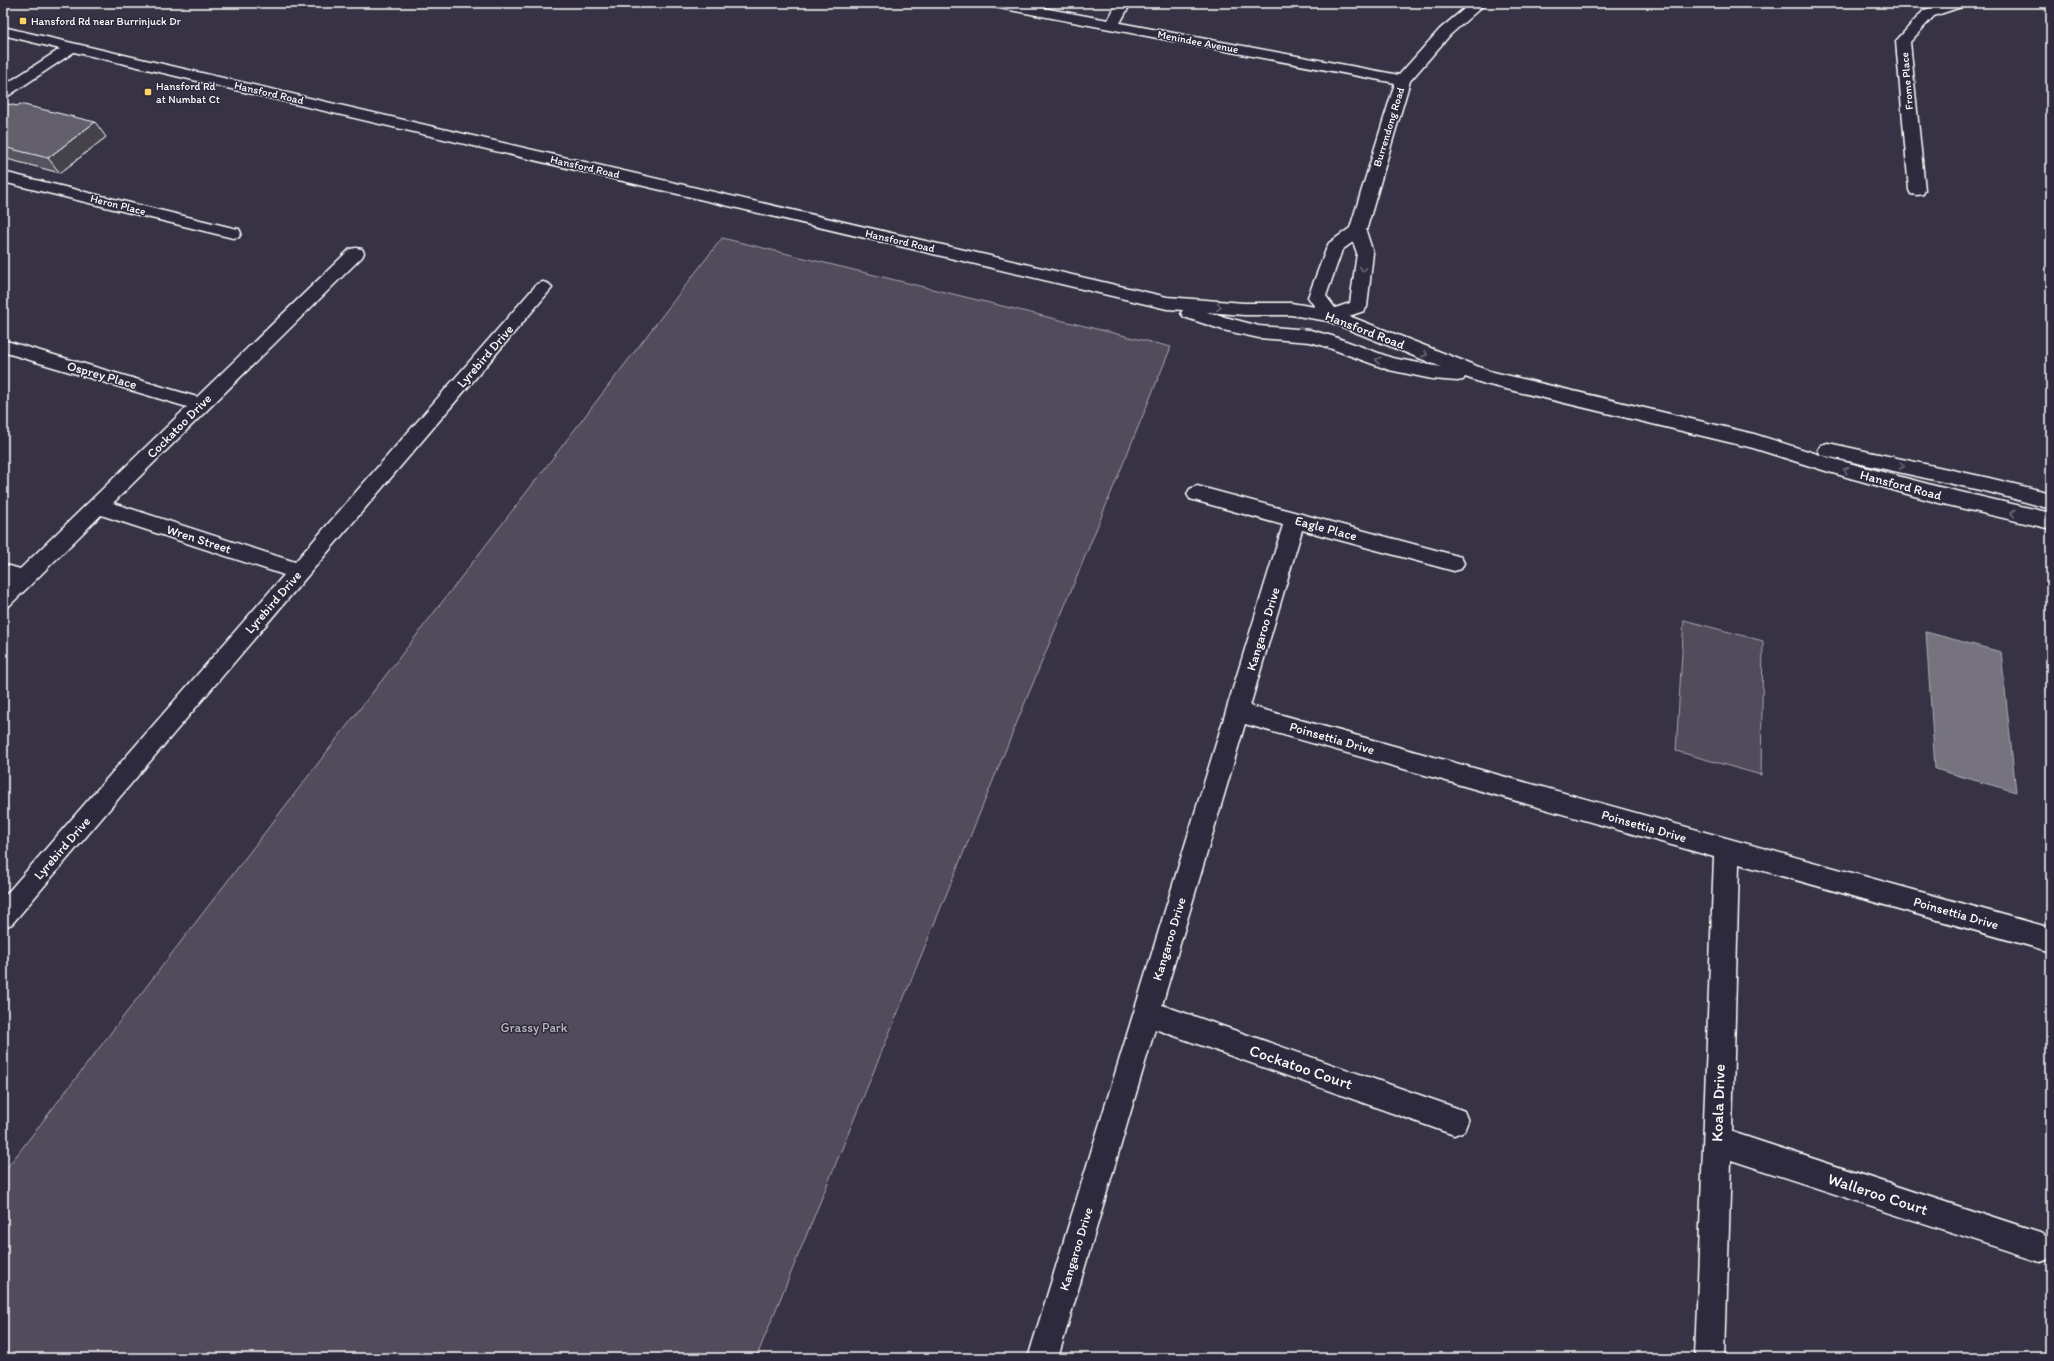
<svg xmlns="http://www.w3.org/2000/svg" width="2054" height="1361" font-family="Itim,sans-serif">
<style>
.green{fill:#514c5c;stroke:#a8a6ae}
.water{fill:#76737f;stroke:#adabb2}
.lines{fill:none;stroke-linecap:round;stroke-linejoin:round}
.minor-casing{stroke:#fff;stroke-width:3}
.minor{fill:#2f2a3d;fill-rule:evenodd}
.wall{fill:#55525e;stroke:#fff}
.shaded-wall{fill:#45424c;stroke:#fff}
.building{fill:#635f6d;stroke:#fff}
.oneway{stroke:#6d6a77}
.poi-dot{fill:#ffd166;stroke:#2f2a3d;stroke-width:1.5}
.labels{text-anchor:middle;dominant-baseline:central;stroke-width:3;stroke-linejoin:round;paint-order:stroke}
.far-poi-label{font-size:11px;fill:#fff;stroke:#2f2a3d;text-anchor:start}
.far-street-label{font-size:11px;fill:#fff;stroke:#2f2a3d}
.street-label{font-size:13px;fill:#fff;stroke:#2f2a3d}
.park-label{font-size:13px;fill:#b9b7be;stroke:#2f2a3d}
.near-street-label{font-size:16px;fill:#fff;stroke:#2f2a3d}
</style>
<rect width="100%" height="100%" fill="#373345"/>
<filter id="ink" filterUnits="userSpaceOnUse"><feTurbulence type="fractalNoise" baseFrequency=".025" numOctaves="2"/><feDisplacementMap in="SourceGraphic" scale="8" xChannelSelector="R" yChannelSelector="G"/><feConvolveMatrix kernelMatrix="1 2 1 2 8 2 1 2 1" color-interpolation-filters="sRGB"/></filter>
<g filter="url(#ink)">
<!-- green -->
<g class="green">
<polygon points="722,238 1171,347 756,1358 3,1358 3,1173"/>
<polygon points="1684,620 1763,641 1761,775 1676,751"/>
</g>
<!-- water -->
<polygon class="water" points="1926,632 2001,652 2016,792 1935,769"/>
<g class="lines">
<!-- minor casing -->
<g class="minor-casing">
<g id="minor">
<path d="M987,3H1016L1108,20L1117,3H1131L1120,23L1399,75L1440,29L1471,3H1486L1450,35L1410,81L1366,231L1373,253L1367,307L1364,311L1349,316L1489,371L1754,434L1830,458L1939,487L2051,513V529L1939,503L1829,472L1753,448L1485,384L1465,377L1463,380L1457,381L1432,379L1389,370L1321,345L1310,342L1259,338L1223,330L1184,317L1181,313L1183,310L1167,309L74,52L8,96L3,97V86L60,49L3,35V27L1167,297L1244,303H1291L1315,307L1308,297L1327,247L1329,243L1350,228L1395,83L994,7L989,6ZM1353,242L1357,253L1350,303L1335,308L1326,296L1342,250ZM1206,312L1244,315H1291L1328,321L1441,367L1392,358L1332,336L1310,330L1259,326Z"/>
<polygon points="1945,3 1966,3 1964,6 1934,16 1910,42 1925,190 1923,194 1917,195 1911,194 1909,190 1896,41 1924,10"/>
<polygon points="3,172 233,228 239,229 241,233 239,237 233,238 3,182"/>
<polygon points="356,248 362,249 364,253 362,257 113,503 295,562 537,284 543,282 549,284 552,288 12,924 3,928 3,898 284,575 101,515 10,605 3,608 3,586 7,582 3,580 3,564 20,569 187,407 3,352 3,340 197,397 350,249"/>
<polygon points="1828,443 1989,478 2051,493 2051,509 1989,492 1821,455 1818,450 1821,445"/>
<polygon points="1197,486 1454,555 1461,557 1464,563 1461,569 1454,571 1302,530 1250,706 2051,928 2051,952 1739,864 1732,1132 2040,1233 2051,1239 2050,1257 2040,1261 1731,1160 1725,1358 1695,1358 1714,857 1245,724 1162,1005 1454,1107 1464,1111 1468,1121 1464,1131 1454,1135 1155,1029 1058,1358 1028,1358 1283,525 1190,499 1187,494 1190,489"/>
</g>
</g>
<!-- minor -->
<use href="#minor" class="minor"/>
</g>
<!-- wall -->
<polygon class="wall" points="3,108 106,137 60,173 3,158"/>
<!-- shaded-wall -->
<polygon class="shaded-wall" points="95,122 106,137 60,173 48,158"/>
<!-- building -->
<polygon class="building" points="9,104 17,106 20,104 95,122 48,158 3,147 3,108"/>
<!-- one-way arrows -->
<defs><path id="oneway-chevron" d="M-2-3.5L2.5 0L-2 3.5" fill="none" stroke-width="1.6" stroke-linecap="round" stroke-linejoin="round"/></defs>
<g class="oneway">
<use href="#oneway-chevron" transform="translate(1363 269) rotate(98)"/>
<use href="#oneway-chevron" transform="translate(1219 307) rotate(4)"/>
<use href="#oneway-chevron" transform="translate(1425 354) rotate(22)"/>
<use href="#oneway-chevron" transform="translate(1378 360) rotate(-162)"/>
<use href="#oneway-chevron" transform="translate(1902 466) rotate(12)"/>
<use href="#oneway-chevron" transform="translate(1846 470) rotate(-164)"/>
<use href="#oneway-chevron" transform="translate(2013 513) rotate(-168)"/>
</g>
</g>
<!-- markers -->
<g class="poi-dot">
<rect x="19" y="17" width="8" height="8" rx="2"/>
<rect x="144" y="88" width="8" height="8" rx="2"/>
</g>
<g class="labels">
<!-- far-poi labels -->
<g class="far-poi-label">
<text x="31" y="21">Hansford Rd near Burrinjuck Dr</text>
<text x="156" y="86">Hansford Rd<tspan x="156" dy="13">at Numbat Ct</tspan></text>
</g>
<!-- far-street labels -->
<g class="far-street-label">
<text transform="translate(1198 42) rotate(11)">Menindee Avenue</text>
<text transform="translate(1907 81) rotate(-95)">Frome Place</text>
<text transform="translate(269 93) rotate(13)">Hansford Road</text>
<text transform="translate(1389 127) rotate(-73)">Burrendong Road</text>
<text transform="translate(585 167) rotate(13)">Hansford Road</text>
<text transform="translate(118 205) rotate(14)">Heron Place</text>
<text transform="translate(900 241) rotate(13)">Hansford Road</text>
</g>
<!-- street labels -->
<g class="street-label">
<text transform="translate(1365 330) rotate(21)">Hansford Road</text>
<text transform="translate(485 356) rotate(-49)">Lyrebird Drive</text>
<text transform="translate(102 375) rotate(16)">Osprey Place</text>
<text transform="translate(179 426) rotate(-45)">Cockatoo Drive</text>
<text transform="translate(1901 485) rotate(15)">Hansford Road</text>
<text transform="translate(1326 528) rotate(15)">Eagle Place</text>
<text transform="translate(199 539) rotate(18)">Wren Street</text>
<text transform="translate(273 602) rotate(-49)">Lyrebird Drive</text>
<text transform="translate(1263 629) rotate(-73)">Kangaroo Drive</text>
<text transform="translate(1332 738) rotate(16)">Poinsettia Drive</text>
<text transform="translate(1644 826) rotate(16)">Poinsettia Drive</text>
<text transform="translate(62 848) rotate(-49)">Lyrebird Drive</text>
<text transform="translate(1956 913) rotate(16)">Poinsettia Drive</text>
<text transform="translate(1169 939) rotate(-73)">Kangaroo Drive</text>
<text transform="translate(1076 1249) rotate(-73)">Kangaroo Drive</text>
</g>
<!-- park labels -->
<g class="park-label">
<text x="534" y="1027">Grassy Park</text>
</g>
<!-- near-street labels -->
<g class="near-street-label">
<text transform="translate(1301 1067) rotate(19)">Cockatoo Court</text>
<text transform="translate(1718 1103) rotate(-88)">Koala Drive</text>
<text transform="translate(1878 1194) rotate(18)">Walleroo Court</text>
</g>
</g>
<!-- margin -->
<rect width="2054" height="1361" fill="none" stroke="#2f2a3d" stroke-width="16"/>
<rect x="8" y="8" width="2038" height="1345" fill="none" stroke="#fff" stroke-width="1.5" filter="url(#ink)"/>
</svg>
